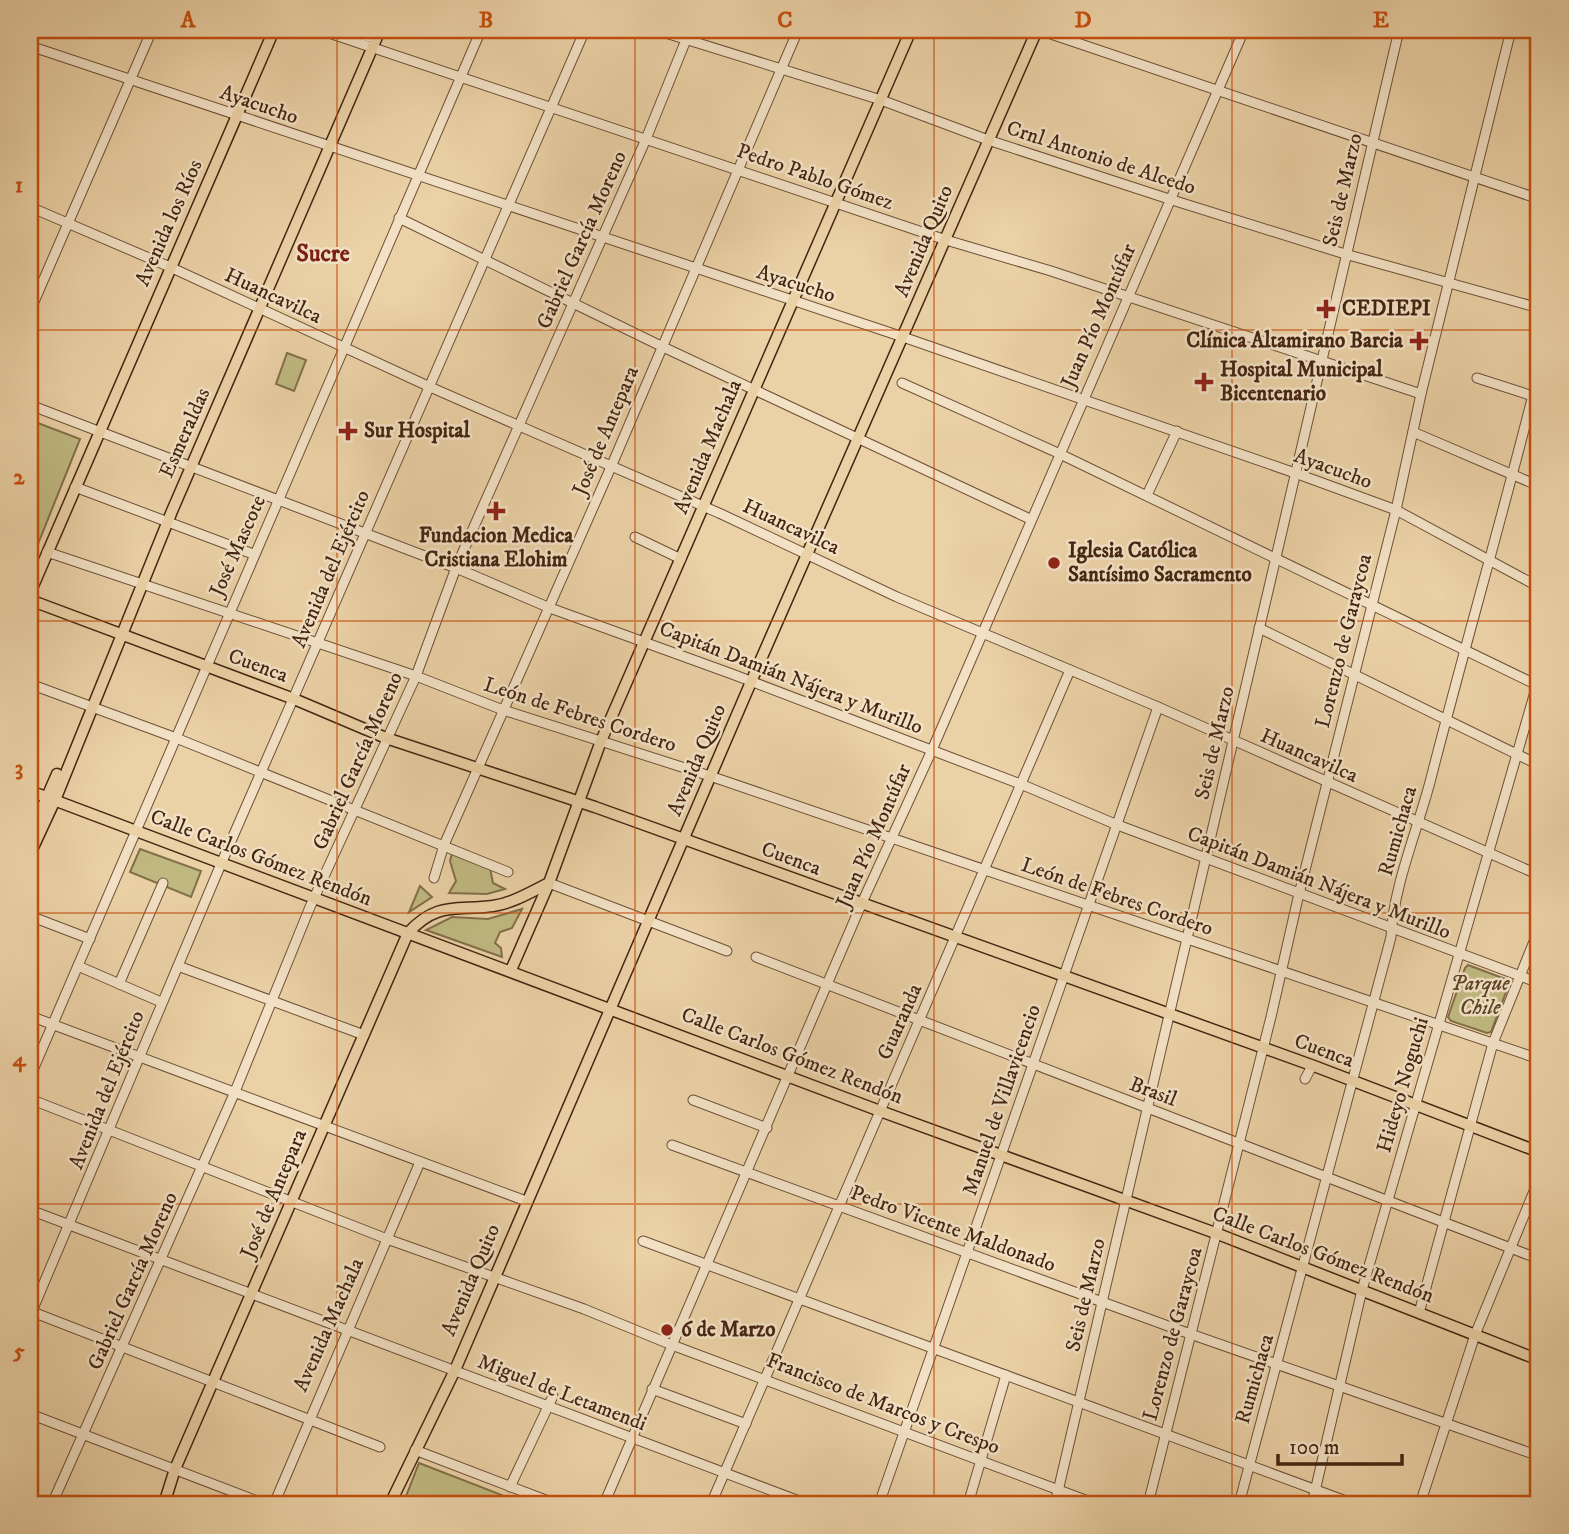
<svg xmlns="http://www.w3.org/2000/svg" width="1569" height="1534" font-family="'IM FELL DW Pica',serif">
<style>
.green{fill:#c0b981;stroke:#826f49;stroke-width:2}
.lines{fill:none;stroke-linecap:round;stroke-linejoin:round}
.minor-casing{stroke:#6e5036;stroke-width:11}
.major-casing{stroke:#442511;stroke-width:13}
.minor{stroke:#f2e1c5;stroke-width:9}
.major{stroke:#ebd1a6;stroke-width:10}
.grid{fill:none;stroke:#c74f0d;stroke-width:2;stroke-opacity:0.55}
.poi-dot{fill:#8f2418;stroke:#f2e1c5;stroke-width:2.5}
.labels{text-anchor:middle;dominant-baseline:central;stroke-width:5;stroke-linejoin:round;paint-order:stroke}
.street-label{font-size:21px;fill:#442511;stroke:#f2e1c5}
.poi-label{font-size:21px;font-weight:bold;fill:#442511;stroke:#f2e1c5;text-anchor:start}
.park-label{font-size:21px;font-style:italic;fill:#5d4327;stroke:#f2e1c5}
.quarter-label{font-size:24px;font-weight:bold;fill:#7a1f14;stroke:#f2e1c5}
.neatline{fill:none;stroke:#c74f0d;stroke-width:2.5}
.grid-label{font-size:23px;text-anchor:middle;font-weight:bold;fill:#c74f0d}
</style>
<rect width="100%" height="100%" fill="#ebd1a6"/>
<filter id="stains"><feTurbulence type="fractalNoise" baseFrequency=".00286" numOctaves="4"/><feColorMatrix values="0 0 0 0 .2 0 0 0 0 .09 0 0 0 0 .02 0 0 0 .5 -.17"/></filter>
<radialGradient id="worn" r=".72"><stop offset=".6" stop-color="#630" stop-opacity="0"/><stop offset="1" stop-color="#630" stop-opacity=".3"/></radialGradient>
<!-- green -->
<g class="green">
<polygon points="287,353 306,360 294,391 276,384"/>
<polygon points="30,420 80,439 30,564"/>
<polygon points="140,849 201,871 191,897 130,872"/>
<polygon points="452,853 490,868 493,883 505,889 487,894 449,893 456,881 450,861"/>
<polygon points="420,886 432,897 409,912"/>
<polygon points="522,909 512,928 500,932 495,943 501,948 502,957 426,930 452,917 488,919"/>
<polygon points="1468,965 1508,980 1509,984 1491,1032 1487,1033 1451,1021 1448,1017 1465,968"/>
<polygon points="419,1463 525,1504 403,1504"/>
</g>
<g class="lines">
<!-- minor casing -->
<g class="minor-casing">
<g id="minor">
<polyline points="320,30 946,240 1051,271 1421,394"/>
<polyline points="346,30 376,39"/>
<polyline points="656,30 881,100 988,140 1169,199 1345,254 1539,308"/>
<polyline points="1039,30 1539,199"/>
<polyline points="30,46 903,337 1295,473 1396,510 1539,587"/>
<polyline points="30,207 170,267 430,387 719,513 897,597 1158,707 1539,875"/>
<polyline points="399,218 663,347 1030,519"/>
<polyline points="30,311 152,30"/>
<polyline points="1477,378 1539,398"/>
<polyline points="902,383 1058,453 1539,686"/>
<polyline points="30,405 456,568 550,608 732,674 1023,785 1115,824 1539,983"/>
<polyline points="1413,432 1539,486"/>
<polyline points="75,487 253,554"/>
<polyline points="1147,495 1177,431"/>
<polyline points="635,537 681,559"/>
<polyline points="47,552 416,676 503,710 710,776 1539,1059"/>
<polyline points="1259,628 1539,765"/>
<polyline points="30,684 176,738 508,872"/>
<polyline points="434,878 444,845 611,467 798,30"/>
<polyline points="549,883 727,951"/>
<polyline points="30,916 90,939"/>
<polyline points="756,957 1539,1259"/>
<polyline points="78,966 161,1002"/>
<polyline points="178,966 364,1035"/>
<polyline points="119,984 163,883"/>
<polyline points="30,1016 526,1201"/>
<polyline points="30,1077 481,30"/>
<polyline points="1305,1079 1312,1066"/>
<polyline points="30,1099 387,1239 584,1309 672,1345 1096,1504"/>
<polyline points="693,1100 767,1128"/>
<polyline points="672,1145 1179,1330 1539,1456"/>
<polyline points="30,1210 807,1504"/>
<polyline points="643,1241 1354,1504"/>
<polyline points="30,1311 380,1447"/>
<polyline points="1419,1313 1493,1043 1539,929"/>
<polyline points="30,1316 221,864 585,30"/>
<polyline points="652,1389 746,1424"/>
<polyline points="30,1414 265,1504"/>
<polyline points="415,1450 556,1504"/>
<polyline points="510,1487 553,1396"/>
<polyline points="52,1504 234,1094 310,907 416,676 457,565 646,139 690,30"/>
<polyline points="274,1504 420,1162"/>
<polyline points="604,1504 861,905 932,750 1244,30"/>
<polyline points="711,1504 1070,670"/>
<polyline points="879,1504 1158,707"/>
<polyline points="968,1504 1006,1375"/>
<polyline points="1055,1504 1399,30"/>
<polyline points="1148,1504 1271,1017 1298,898 1396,510 1421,394 1511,30"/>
<path d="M1239,1504L1391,937C1393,888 1417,831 1430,782C1465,645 1505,508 1539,371"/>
<polyline points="1312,1504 1362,1290 1539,678"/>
<polyline points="1420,1504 1475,1335 1539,1179"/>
<polyline points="1534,1504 1539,1489"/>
</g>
</g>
<!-- major casing -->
<g class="major-casing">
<g id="major">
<polyline points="30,593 274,30"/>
<polyline points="30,600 294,699 386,738 595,807 1314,1066 1539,1152"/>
<polyline points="30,791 880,1111 1218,1234 1539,1360"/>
<polyline points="30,836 57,774"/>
<polyline points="30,854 55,800 172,511 380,30"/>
<polyline points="511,970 549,883 601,741 911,30"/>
<path d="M164,1504L175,1469L408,933C437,901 457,911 493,906C513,903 531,892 549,883"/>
<polyline points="390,1504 455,1370 751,682 1037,30"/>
</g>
</g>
<!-- minor -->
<use href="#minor" class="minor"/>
<!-- major -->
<use href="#major" class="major"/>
</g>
<!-- grid -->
<path class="grid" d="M337,30V1504M635,30V1504M934,30V1504M1232,30V1504M30,330H1539M30,621H1539M30,913H1539M30,1204H1539"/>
<!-- markers -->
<g class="poi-dot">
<path d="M1322.5 298.5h7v7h7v7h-7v7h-7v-7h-7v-7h7z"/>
<path d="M1415.5 330.5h7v7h7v7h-7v7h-7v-7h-7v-7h7z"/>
<path d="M1200.5 371.5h7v7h7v7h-7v7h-7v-7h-7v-7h7z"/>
<path d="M344.5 420.5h7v7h7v7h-7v7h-7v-7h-7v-7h7z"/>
<path d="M492.5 500.5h7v7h7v7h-7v7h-7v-7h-7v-7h7z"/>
<circle cx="1054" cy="563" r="7"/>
<circle cx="667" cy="1330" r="7"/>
</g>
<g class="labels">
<!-- street labels -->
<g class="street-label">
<text transform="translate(259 105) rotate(19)">Ayacucho</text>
<text transform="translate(1101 158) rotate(18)">Crnl Antonio de Alcedo</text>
<text transform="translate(815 177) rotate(19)">Pedro Pablo Gómez</text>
<text transform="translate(1343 190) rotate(-77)">Seis de Marzo</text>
<text transform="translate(169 223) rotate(-66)">Avenida los Ríos</text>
<text transform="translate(582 240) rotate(-66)">Gabriel García Moreno</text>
<text transform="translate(924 241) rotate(-67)">Avenida Quito</text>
<text transform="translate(796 284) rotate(18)">Ayacucho</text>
<text transform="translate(273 296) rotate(25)">Huancavilca</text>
<text transform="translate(1099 316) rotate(-66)">Juan Pío Montúfar</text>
<text transform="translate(606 431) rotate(-67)">José de Antepara</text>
<text transform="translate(185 433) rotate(-66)">Esmeraldas</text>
<text transform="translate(708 447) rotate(-67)">Avenida Machala</text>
<text transform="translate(1333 469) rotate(20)">Ayacucho</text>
<text transform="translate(791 527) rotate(25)">Huancavilca</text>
<text transform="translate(238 546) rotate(-66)">José Mascote</text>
<text transform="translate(331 569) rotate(-67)">Avenida del Ejército</text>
<text transform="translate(1344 641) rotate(-76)">Lorenzo de Garaycoa</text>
<text transform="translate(258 666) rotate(20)">Cuenca</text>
<text transform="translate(791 678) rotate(21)">Capitán Damián Nájera y Murillo</text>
<text transform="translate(580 715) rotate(18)">León de Febres Cordero</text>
<text transform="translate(1215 743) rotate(-77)">Seis de Marzo</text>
<text transform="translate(1309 756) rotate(24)">Huancavilca</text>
<text transform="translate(697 760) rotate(-67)">Avenida Quito</text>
<text transform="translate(358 761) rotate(-66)">Gabriel García Moreno</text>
<text transform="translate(1398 831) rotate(-74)">Rumichaca</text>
<text transform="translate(874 836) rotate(-66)">Juan Pío Montúfar</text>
<text transform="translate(261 858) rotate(21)">Calle Carlos Gómez Rendón</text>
<text transform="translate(791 859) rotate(20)">Cuenca</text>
<text transform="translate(1319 883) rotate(21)">Capitán Damián Nájera y Murillo</text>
<text transform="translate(1117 897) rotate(19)">León de Febres Cordero</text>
<text transform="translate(900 1022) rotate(-66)">Guaranda</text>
<text transform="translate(1324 1051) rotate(20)">Cuenca</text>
<text transform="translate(792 1056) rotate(21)">Calle Carlos Gómez Rendón</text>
<text transform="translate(1403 1085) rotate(-74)">Hideyo Noguchi</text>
<text transform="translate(107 1090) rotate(-68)">Avenida del Ejército</text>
<text transform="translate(1153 1092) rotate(21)">Brasil</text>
<text transform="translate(1002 1100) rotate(-71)">Manuel de Villavicencio</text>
<text transform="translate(274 1194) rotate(-67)">José de Antepara</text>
<text transform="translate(953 1229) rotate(20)">Pedro Vicente Maldonado</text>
<text transform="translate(1323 1255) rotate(21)">Calle Carlos Gómez Rendón</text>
<text transform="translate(471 1280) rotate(-67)">Avenida Quito</text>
<text transform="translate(133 1281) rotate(-66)">Gabriel García Moreno</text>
<text transform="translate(1086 1295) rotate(-77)">Seis de Marzo</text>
<text transform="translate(329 1325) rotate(-66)">Avenida Machala</text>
<text transform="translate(1173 1334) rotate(-75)">Lorenzo de Garaycoa</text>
<text transform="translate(1255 1379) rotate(-74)">Rumichaca</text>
<text transform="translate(562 1393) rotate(21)">Miguel de Letamendi</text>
<text transform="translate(883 1404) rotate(21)">Francisco de Marcos y Crespo</text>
</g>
<!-- poi labels -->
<g class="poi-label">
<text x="1342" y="309">CEDIEPI</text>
<text x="1403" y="341" text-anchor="end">Clínica Altamirano Barcia</text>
<text x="1220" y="370">Hospital Municipal<tspan x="1220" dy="24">Bicentenario</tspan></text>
<text x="364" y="431">Sur Hospital</text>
<text x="496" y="536" text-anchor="middle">Fundacion Medica<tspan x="496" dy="24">Cristiana Elohim</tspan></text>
<text x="1068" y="551">Iglesia Católica<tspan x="1068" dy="24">Santísimo Sacramento</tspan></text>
<text x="681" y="1330">6 de Marzo</text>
</g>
<!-- park labels -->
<g class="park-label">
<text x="1480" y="984">Parque<tspan x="1480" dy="24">Chile</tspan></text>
</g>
<!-- quarter labels -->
<g class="quarter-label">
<text x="323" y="254">Sucre</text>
</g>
</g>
<!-- margin -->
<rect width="1569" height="1534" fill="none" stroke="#ebd1a6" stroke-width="77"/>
<!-- scale -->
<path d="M1278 1454v10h124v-10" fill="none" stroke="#442511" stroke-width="3.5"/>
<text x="1289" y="1454" font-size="21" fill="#442511" stroke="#f2e1c5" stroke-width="5" paint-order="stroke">100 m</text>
<rect x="38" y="38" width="1492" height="1458" class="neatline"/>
<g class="grid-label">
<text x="188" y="27">A</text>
<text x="486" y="27">B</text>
<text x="785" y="27">C</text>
<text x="1083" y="27">D</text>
<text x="1381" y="27">E</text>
<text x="19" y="192">1</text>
<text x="19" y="484">2</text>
<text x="19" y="775">3</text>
<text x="19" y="1066">4</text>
<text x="19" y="1358">5</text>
</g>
<rect width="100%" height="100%" filter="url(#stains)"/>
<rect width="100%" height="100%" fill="url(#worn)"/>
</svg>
